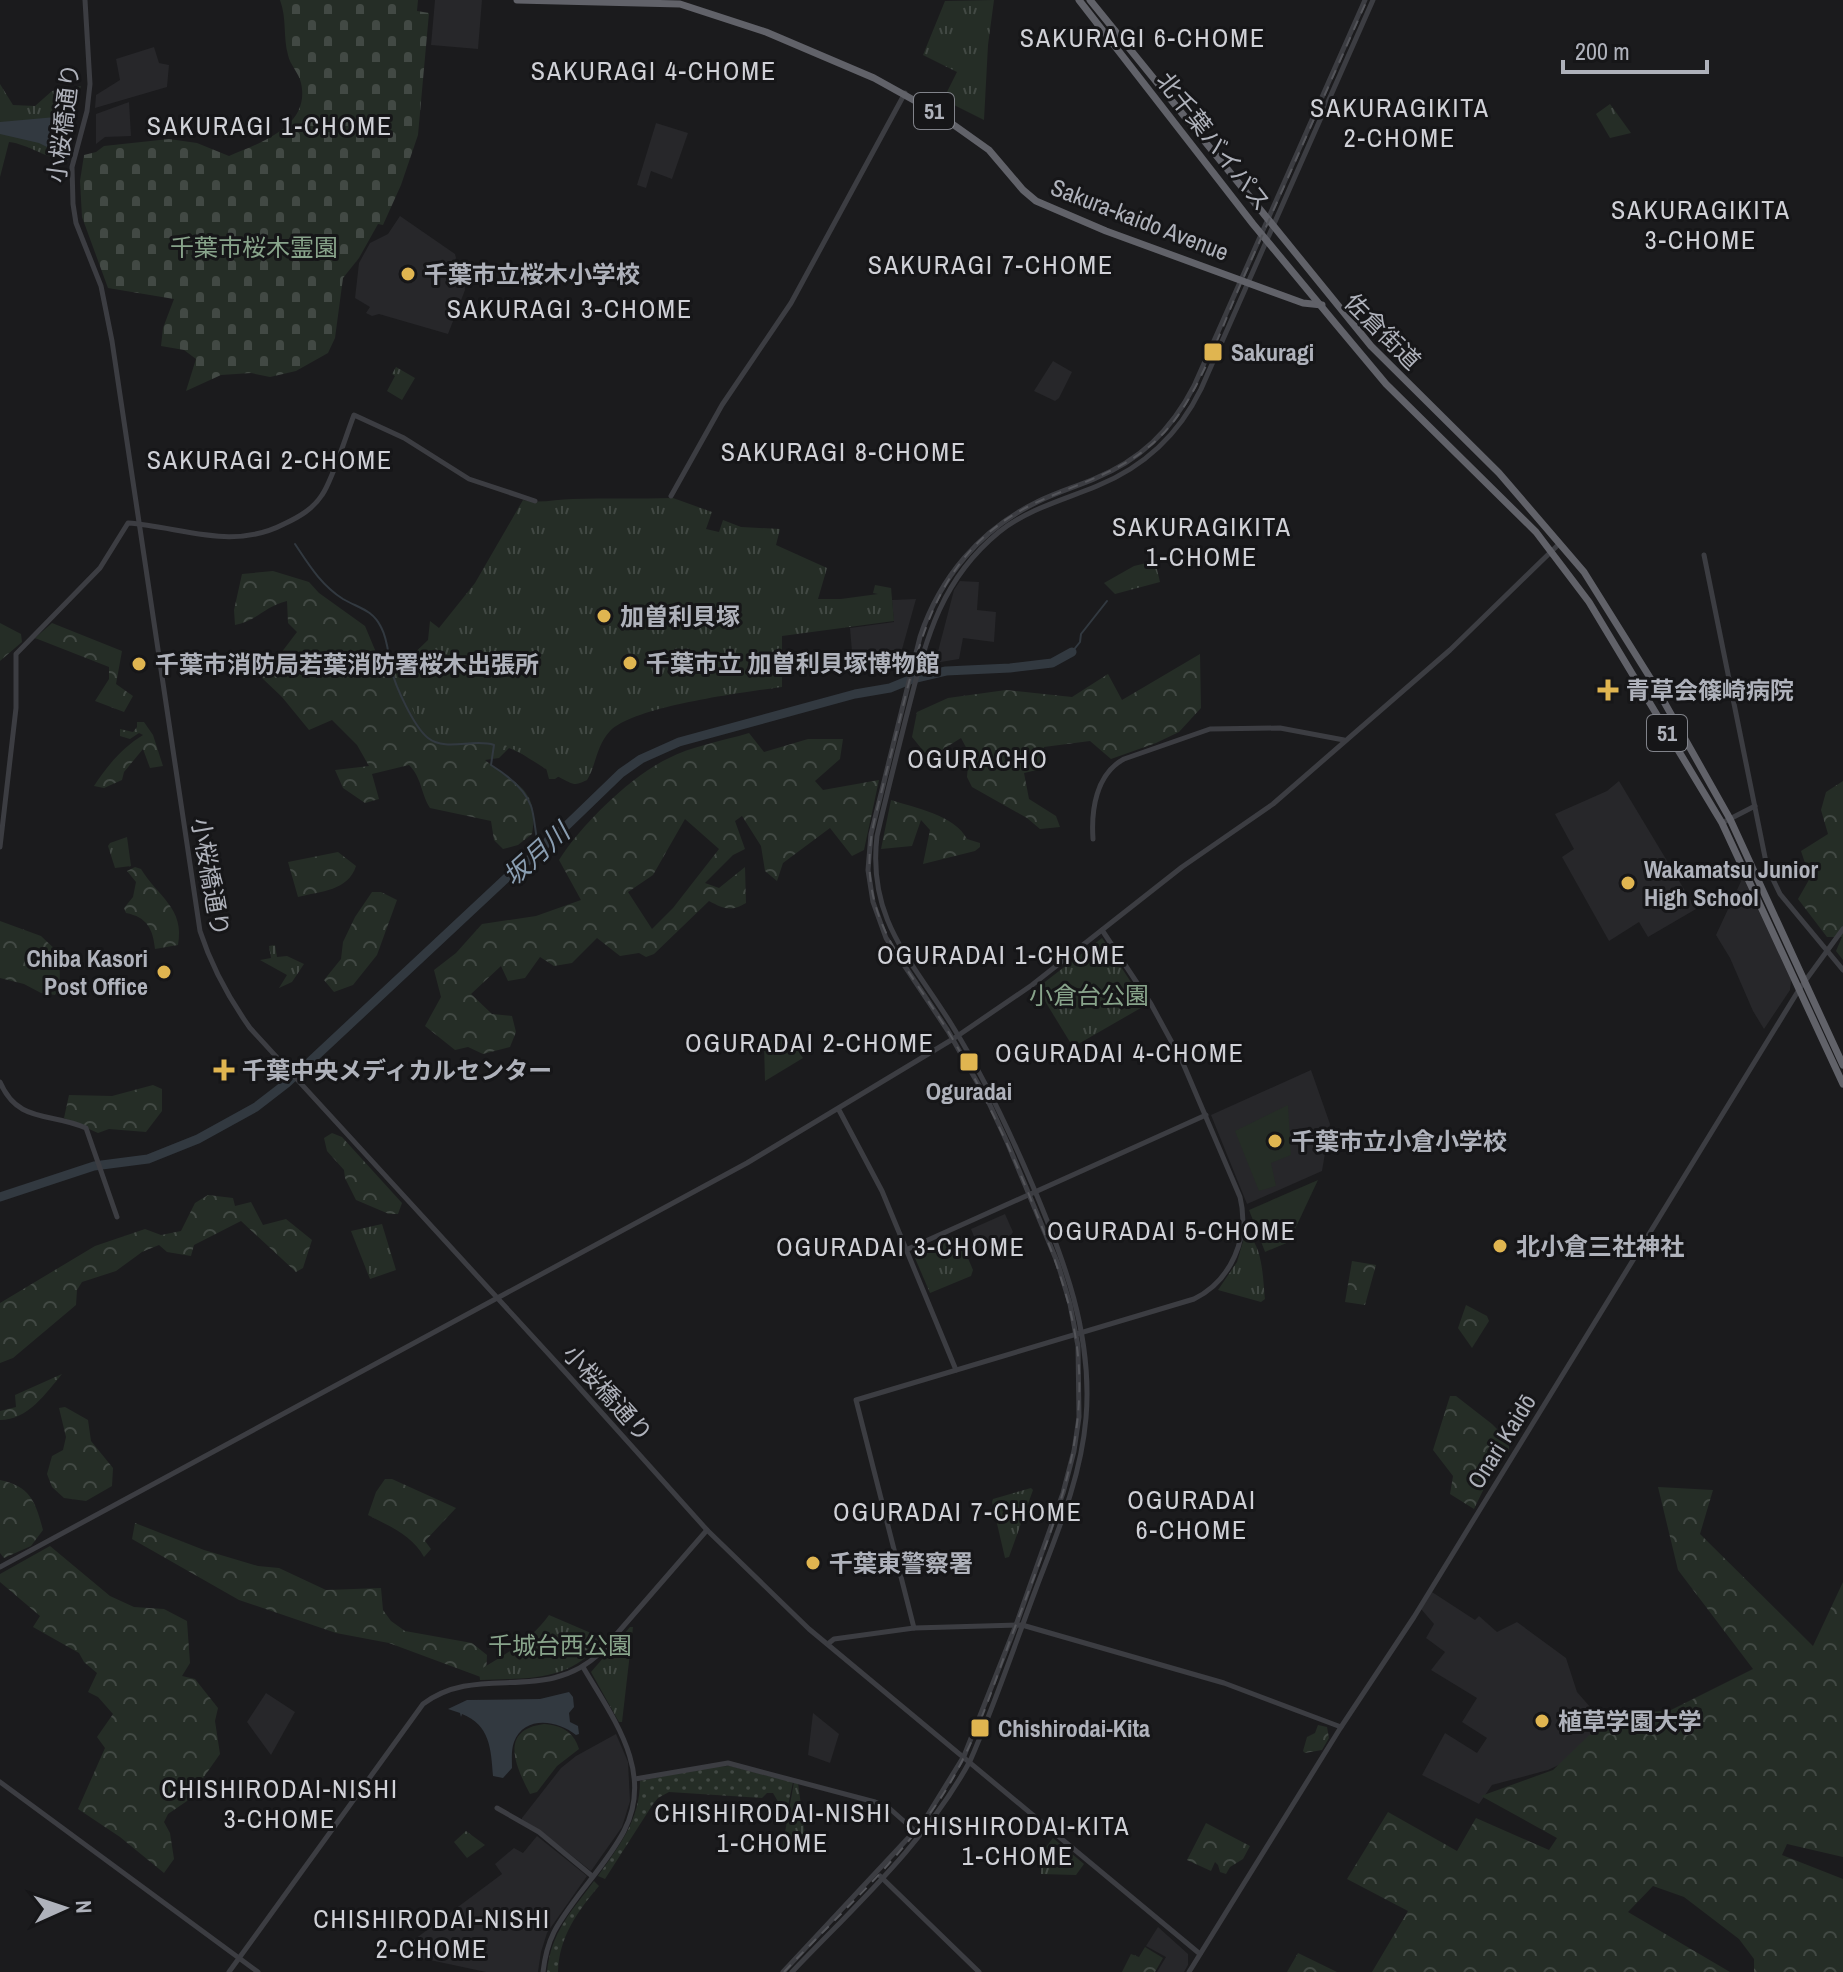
<svg xmlns="http://www.w3.org/2000/svg" width="1843" height="1972" font-family="'Archivo Narrow','Noto Sans JP',sans-serif">
<style>
.built{fill:#27272a}
.grass{fill:url(#grass-dots)}
.forest{fill:url(#forest-crowns);fill-rule:evenodd}
.cemetery{fill:url(#cemetery-stones)}
.park{fill:url(#park-tufts)}
.pitch{fill:#252d26}
.water{fill:#323940}
.lines{fill:none;stroke-linecap:round;stroke-linejoin:round}
.stream{stroke:#323940;stroke-width:2}
.river{stroke:#323940;stroke-width:9}
.tertiary{stroke:#3c3d42;stroke-width:5}
.trunk{stroke:#616269;stroke-width:7}
.rail{stroke:#54555a;stroke-width:2;stroke-dasharray:10 8;stroke-linecap:butt}
.poi-dot{fill:#e0b550;stroke:#161618;stroke-width:3}
.labels{text-anchor:middle;dominant-baseline:central;stroke-width:6;stroke-linejoin:round;paint-order:stroke}
.shield{fill:#161618;stroke:#81838a;stroke-width:2}
.shield-label{font-size:22px;font-weight:bold;fill:#afb2bb}
.street-label{font-size:24px;fill:#afb2bb;stroke:#161618}
.park-label{font-size:24px;fill:#88a48b;stroke:#161618}
.poi-label{font-size:24px;font-weight:bold;fill:#afb2bb;stroke:#161618;text-anchor:start}
.neighbourhood-label{font-size:26px;letter-spacing:2px;fill:#d0d1d7;stroke:#161618}
.water-label{font-size:26px;font-style:italic;fill:#8a9eb2;stroke:#161618}
</style>
<defs>
<pattern id="grass-dots" width="8" height="8" patternUnits="userSpaceOnUse" patternTransform="scale(2)"><rect width="8" height="8" fill="#252d26"/><path d="M2 2h.1M6 6h.1" fill="none" stroke="#424944" stroke-width="1.8" stroke-linecap="round"/></pattern>
<pattern id="forest-crowns" width="20" height="18" patternUnits="userSpaceOnUse" patternTransform="scale(2)"><rect width="20" height="18" fill="#252d26"/><path d="M2 6a3 3 0 1 1 6 0M12 15a3 3 0 1 1 6 0" fill="none" stroke="#424944"/></pattern>
<pattern id="cemetery-stones" width="16" height="16" patternUnits="userSpaceOnUse" patternTransform="scale(2)"><rect width="16" height="16" fill="#252d26"/><path d="M2 7V4a2 2 0 0 1 4 0v3zM10 15v-3a2 2 0 0 1 4 0v3z" fill="#424944"/></pattern>
<pattern id="park-tufts" width="24" height="20" patternUnits="userSpaceOnUse" patternTransform="scale(2)"><rect width="24" height="20" fill="#252d26"/><path d="M3 7l-1-3M5 7V3M7 7l1-3M15 17l-1-3M17 17v-4M19 17l1-3" fill="none" stroke="#424944"/></pattern>
</defs>
<rect width="100%" height="100%" fill="#1b1b1d"/>
<!-- built -->
<g class="built">
<polygon points="435,0 482,0 478,49 431,45"/>
<polygon points="154,47 159,63 169,65 167,87 95,108 96,95 120,80 116,59"/>
<polygon points="129,102 131,136 105,137 96,144 96,114"/>
<polygon points="656,123 688,133 672,179 651,171 646,188 637,185"/>
<polygon points="400,216 455,254 456,258 451,270 464,279 465,290 448,334 379,314 372,316 366,313 370,307 355,298 359,263 370,243 388,234"/>
<polygon points="1053,361 1072,372 1059,398 1055,401 1034,391"/>
<polygon points="960,581 979,582 977,610 996,612 994,642 963,638 959,659 935,663 954,590"/>
<polygon points="916,599 901,653 870,671 854,676 850,628 894,622 892,600"/>
<polygon points="1619,781 1696,909 1648,937 1639,922 1609,941 1562,857 1574,849 1555,814 1607,791"/>
<polygon points="1743,877 1791,980 1790,990 1764,1029 1753,1011 1730,958 1716,935"/>
<polygon points="1311,1070 1330,1124 1322,1171 1247,1204 1211,1115"/>
<polygon points="1005,1214 1013,1232 1011,1235 979,1249 971,1229"/>
<polygon points="1432,1592 1475,1620 1479,1616 1497,1632 1517,1622 1566,1658 1577,1692 1598,1716 1599,1729 1576,1757 1548,1770 1492,1785 1479,1804 1422,1775 1445,1733 1477,1753 1487,1738 1462,1722 1477,1698 1431,1670 1445,1652 1426,1638 1434,1624 1421,1609"/>
<polygon points="266,1693 295,1712 271,1755 247,1722"/>
<polygon points="813,1713 839,1734 830,1763 808,1755"/>
<polygon points="616,1734 628,1762 630,1801 622,1827 591,1871 542,1832 522,1820 522,1818 561,1768 576,1756"/>
<polygon points="537,1836 587,1876 547,1933 541,1952 538,1972 486,1972 411,1956 407,1945 502,1874 495,1864 514,1848 523,1853"/>
<polygon points="1158,1927 1188,1954 1188,1965 1184,1972 1157,1972 1166,1957 1146,1946"/>
</g>
<!-- grass -->
<g class="grass">
<path d="M730,1766L793,1782L788,1806L780,1805L773,1793H767L762,1798L669,1792L658,1798L653,1804L605,1879L598,1876C619,1846 640,1820 640,1781L708,1767Z"/>
<path d="M594,1881L599,1886C577,1912 559,1937 558,1972H547C551,1932 571,1912 594,1881Z"/>
</g>
<!-- forest -->
<g class="forest">
<path d="M273,571L309,582L319,593L365,626L383,669L399,672L420,648L566,771L555,779H549L545,764L509,748L499,758L485,760C514,784 540,788 532,834L518,845L503,849L494,840L491,821L430,808C421,794 422,778 409,765L372,774L379,799L365,803L343,788L335,770L369,766L357,745L332,720L309,730L282,697L262,678L297,632L288,623L287,601C265,606 257,621 235,625L234,610L242,574Z"/>
<polygon points="0,623 21,634 22,642 0,661"/>
<polygon points="52,623 122,651 116,684 133,696 124,712 95,701 109,679 109,667 35,638"/>
<polygon points="1200,654 1201,708 1179,732 1156,743 1111,759 1090,741 1044,747 1041,769 1024,773 1029,799 1056,816 1060,827 1040,829 1027,818 972,787 967,777 969,753 961,738 929,758 912,737 917,712 948,698 1006,690 1072,697 1108,674 1122,700"/>
<path d="M137,722H144L153,735L163,766L150,768L143,749L124,772L122,780L104,788L94,786C106,767 123,747 143,735L139,733L130,739L120,736V729L133,732L137,727Z"/>
<path d="M749,733L764,752L808,739H843L840,759L815,781L823,790L879,780L864,850L852,856L830,828L783,863L777,881L765,871L761,846L742,816L735,821L745,849L733,855L705,883L719,888L745,867L746,903C731,912 724,909 709,901L654,954L646,957L639,953L620,956L597,938L572,963L554,966L540,957L525,978L508,981L501,966L471,994L492,1014L512,1016L516,1032L510,1047L483,1054L468,1047L455,1050L425,1026L441,997L434,970L456,953L482,924L536,916L581,900L559,860C581,825 630,777 667,759C691,746 723,741 749,733ZM685,819L719,849L673,908L652,929L628,892L653,875Z"/>
<polygon points="1843,781 1843,960 1836,951 1842,937 1827,937 1798,899 1810,878 1801,851 1828,834 1821,810 1826,792"/>
<path d="M891,800C915,808 955,815 967,839L980,843V847L975,851L923,864L930,830L921,820L912,846L881,849Z"/>
<path d="M338,852L356,866C348,891 321,891 298,897L288,862Z"/>
<path d="M135,867L141,869C158,897 185,908 178,945L155,949C153,929 147,917 126,913L124,908L133,897L136,882L127,871Z"/>
<polygon points="372,892 381,892 397,900 377,955 353,985 334,992 324,980 341,959 343,942 355,917"/>
<path d="M0,921L41,936L58,952C59,966 63,983 55,995L41,993L24,984L0,978Z"/>
<polygon points="153,1085 162,1089 162,1111 146,1132 109,1129 98,1133 64,1118 69,1095 112,1096"/>
<polygon points="332,1133 342,1137 402,1203 398,1214 389,1214 356,1200 345,1178 344,1170 327,1151 324,1138"/>
<polygon points="208,1195 233,1198 235,1206 251,1202 263,1225 286,1219 312,1240 303,1268 296,1272 241,1221 194,1245 191,1256 167,1252 159,1245 142,1252 116,1271 82,1282 77,1290 76,1305 13,1358 0,1363 0,1303 95,1246 145,1229 161,1235 181,1231 195,1203"/>
<polygon points="1352,1261 1376,1265 1365,1305 1345,1302"/>
<polygon points="1466,1305 1487,1316 1489,1321 1472,1348 1458,1328"/>
<path d="M62,1374C46,1393 28,1420 0,1420V1411L16,1407L15,1395Z"/>
<polygon points="1450,1396 1456,1396 1492,1424 1509,1441 1509,1451 1490,1476 1474,1509 1450,1494 1453,1476 1433,1450"/>
<polygon points="65,1407 88,1420 91,1441 113,1468 112,1486 86,1501 64,1498 52,1487 47,1474 52,1456 63,1450 66,1437 59,1408"/>
<path d="M385,1479H392L456,1508L425,1541L431,1549L424,1557C412,1535 389,1526 368,1515L376,1492Z"/>
<path d="M0,1480C31,1487 35,1501 43,1530L31,1546L4,1558L0,1553Z"/>
<polygon points="1658,1487 1713,1490 1700,1534 1813,1646 1843,1582 1843,1857 1787,1844 1782,1855 1843,1879 1843,1972 1754,1972 1754,1959 1739,1939 1684,1897 1653,1886 1628,1912 1730,1972 1372,1972 1408,1911 1347,1879 1388,1812 1457,1851 1476,1818 1549,1850 1557,1838 1481,1796 1553,1770 1609,1716 1671,1710 1753,1669 1678,1570"/>
<polygon points="135,1523 204,1550 258,1566 279,1568 326,1590 381,1588 383,1610 391,1621 405,1631 472,1643 487,1655 486,1679 389,1643 336,1633 239,1600 132,1539"/>
<polygon points="50,1546 110,1596 134,1607 164,1609 187,1621 190,1663 182,1676 195,1679 218,1708 215,1721 220,1754 187,1801 168,1814 164,1822 170,1833 174,1859 164,1873 120,1837 78,1809 105,1748 97,1737 113,1714 98,1697 88,1692 97,1673 84,1662 79,1653 33,1627 40,1616 0,1582 0,1574"/>
<path d="M544,1724C561,1725 574,1732 579,1749L557,1766L537,1792L530,1794C516,1767 498,1730 544,1724Z"/>
<polygon points="1318,1725 1327,1727 1329,1738 1322,1750 1305,1753 1303,1751 1307,1737 1315,1733"/>
<polygon points="1206,1823 1250,1846 1243,1859 1230,1867 1226,1874 1220,1872 1218,1865 1215,1862 1211,1871 1187,1860"/>
<polygon points="1145,1947 1163,1958 1155,1972 1122,1972 1131,1954 1139,1957"/>
<polygon points="1298,1953 1337,1972 1287,1972"/>
</g>
<!-- cemetery -->
<path class="cemetery" d="M280,0H418L417,11L429,13L418,135L401,185L383,225L378,224L359,258L343,278L335,338L328,353L296,371L270,377L251,373L221,375L186,391L196,359L184,350L161,346L163,328L174,299L108,288L82,217L80,181L84,155L96,152L104,146L169,139L197,143L229,156C259,143 311,127 301,83C299,73 290,65 288,55C283,37 287,19 280,0Z"/>
<!-- park -->
<g class="park">
<polygon points="994,0 988,45 984,120 948,102 942,102 957,72 923,55 945,1"/>
<path d="M0,84L13,105L35,106L52,91L81,86C73,107 72,137 68,160C52,162 29,144 9,142L0,177Z"/>
<polygon points="1610,104 1631,133 1610,138 1596,114"/>
<polygon points="396,367 415,378 402,400 387,391 395,376 392,374"/>
<path d="M673,498L712,512L706,529L719,532L723,520L741,527L780,529L776,545L827,568L818,599H841L878,594L873,593L875,585L891,588L894,621L782,636V687C746,692 634,706 610,731C596,746 596,766 587,780C585,781 578,784 576,784C566,785 523,752 507,746C484,737 451,749 434,740C417,731 405,687 398,669L428,640L430,621L439,628L475,583L523,500C540,504 556,499 573,499C606,498 640,499 673,498Z"/>
<polygon points="1155,561 1160,582 1115,594 1104,583 1134,566"/>
<polygon points="127,837 131,866 115,868 108,846 110,843"/>
<polygon points="1102,938 1146,1005 1073,1047 1037,988"/>
<polygon points="275,945 277,957 287,956 304,964 292,982 279,988 287,975 260,960 271,958 269,946"/>
<polygon points="786,1034 803,1058 765,1081 764,1044"/>
<polygon points="382,1224 396,1270 370,1279 351,1231"/>
<polygon points="958,1235 973,1270 971,1276 930,1293 915,1258 917,1253"/>
<path d="M1249,1236C1263,1248 1263,1281 1265,1299L1261,1302L1218,1290L1237,1262L1244,1238Z"/>
<polygon points="1031,1488 1033,1490 1009,1557 1005,1558 992,1502 993,1499"/>
<path d="M549,1615L605,1639C569,1682 532,1678 480,1680L479,1670C505,1655 532,1639 549,1615Z"/>
<polygon points="630,1627 633,1627 622,1722 619,1722 591,1672"/>
<polygon points="794,1782 798,1783 807,1850 782,1849"/>
<polygon points="466,1831 485,1845 467,1858 454,1842"/>
<polygon points="1053,1838 1084,1864 1076,1875 1041,1874 1042,1852"/>
</g>
<!-- pitch -->
<g class="pitch">
<polygon points="1288,1105 1291,1155 1271,1163 1276,1186 1259,1191 1235,1131"/>
<polygon points="1318,1180 1289,1242 1265,1252 1249,1210"/>
</g>
<!-- water -->
<g class="water">
<polygon points="67,116 63,141 57,152 39,143 0,134 0,122"/>
<path d="M569,1692L573,1697L574,1707L569,1713L570,1722L578,1726L579,1734L576,1735C558,1720 524,1715 514,1742C511,1750 512,1760 512,1768L503,1778L493,1776C491,1749 490,1725 462,1714L461,1717L460,1713L448,1709L467,1700L540,1699Z"/>
</g>
<g class="lines">
<!-- stream -->
<g class="stream">
<path d="M295,544C309,565 321,585 343,599C358,608 372,609 381,627C388,640 388,654 391,668C395,686 414,727 428,738C446,752 474,738 494,745L491,765C507,775 525,789 531,806C536,821 534,836 541,851"/>
<polyline points="1072,652 1080,642 1081,634 1107,601"/>
</g>
<!-- river -->
<polyline class="river" points="0,1197 94,1166 148,1159 198,1139 256,1107 287,1083 515,870 541,851 552,835 562,830 621,773 641,759 679,742 855,694 890,688 912,679 946,671 1010,668 1052,663 1072,652"/>
<!-- tertiary -->
<g class="tertiary">
<path d="M85,0L90,84L87,111L72,167L73,204L76,223L101,286L112,341L200,931C212,968 228,997 250,1028L567,1374L707,1530L809,1629L1200,1954"/>
<polyline points="671,496 722,405 791,303 905,93"/>
<polyline points="1704,555 1767,867 1780,894 1843,970"/>
<polyline points="1722,823 1755,806"/>
<path d="M1093,839C1091,810 1096,774 1124,759L1210,729L1280,728L1344,740"/>
<path d="M0,847L16,708V654L100,568L128,523C182,527 232,551 284,524C299,517 313,509 322,495C333,479 346,435 354,415L404,438L469,479L535,501"/>
<path d="M0,1082C18,1124 51,1112 86,1128L117,1217"/>
<polyline points="839,1110 882,1191 956,1370"/>
<polyline points="908,1249 1206,1115"/>
<polyline points="0,1567 747,1163 953,1039 1032,985 1182,867 1273,804 1450,650 1560,543"/>
<path d="M914,1628L856,1400L1194,1299C1231,1281 1250,1237 1240,1197L1182,1061L1151,1004L1102,930"/>
<polyline points="829,1643 834,1639 914,1628 1022,1625 1224,1683 1341,1727"/>
<polyline points="635,1779 728,1763 875,1802 889,1808 915,1831"/>
<polyline points="0,1782 258,1972"/>
<polyline points="497,1808 539,1832 592,1876"/>
<polyline points="880,1876 979,1972"/>
<path d="M229,1972L423,1704C479,1662 545,1706 601,1652L707,1530"/>
<path d="M543,1972C547,1937 558,1923 578,1896C594,1875 612,1854 624,1831C655,1771 612,1717 583,1667"/>
<path d="M783,1972L924,1821L964,1756L1016,1625L1063,1493L1074,1451L1079,1417L1078,1346L1070,1304L1058,1264L1008,1144L989,1103L948,1031L886,938L873,902L868,870L871,834L920,637C940,577 980,530 1037,502C1055,493 1075,487 1094,479C1140,460 1171,431 1194,386L1365,0"/>
<path d="M792,1972C855,1906 926,1842 970,1761C995,1704 1015,1644 1037,1586C1058,1531 1081,1477 1086,1418C1093,1335 1064,1259 1032,1184C1009,1130 984,1077 953,1027C913,961 867,921 877,836C886,797 896,758 906,718C925,645 937,583 999,532C1028,509 1063,500 1097,486C1144,467 1179,434 1201,389L1373,0"/>
<polyline points="1189,1972 1341,1727 1414,1617 1800,988 1843,929"/>
</g>
<!-- trunk -->
<g class="trunk">
<polyline points="517,0 680,4 766,32 874,78 937,113 989,150 1023,190 1036,201 1106,231 1303,303 1322,305"/>
<polyline points="1079,0 1253,224 1335,323 1386,384 1536,532 1589,602 1722,823 1843,1084"/>
<polyline points="1090,0 1371,346 1499,473 1584,572 1654,684 1730,819 1843,1065"/>
</g>
<!-- rail -->
<path class="rail" d="M784,1972C836,1917 895,1865 938,1802C973,1751 991,1692 1012,1635C1047,1541 1090,1449 1077,1347C1071,1301 1055,1258 1037,1215C1015,1158 989,1103 959,1050C914,969 852,923 874,822C883,784 893,747 902,710C923,624 945,548 1031,505C1081,481 1132,471 1169,427C1200,391 1222,327 1241,283C1283,189 1325,94 1367,0"/>
</g>
<!-- markers -->
<g class="poi-dot">
<circle cx="408" cy="274" r="8"/>
<rect x="1203" y="342" width="20" height="20" rx="4"/>
<circle cx="604" cy="616" r="8"/>
<circle cx="630" cy="663" r="8"/>
<circle cx="139" cy="664" r="8"/>
<path d="M1604 678h8v8h8v8h-8v8h-8v-8h-8v-8h8z"/>
<circle cx="1628" cy="883" r="8"/>
<circle cx="164" cy="972" r="8"/>
<rect x="959" y="1052" width="20" height="20" rx="4"/>
<path d="M220 1058h8v8h8v8h-8v8h-8v-8h-8v-8h8z"/>
<circle cx="1275" cy="1141" r="8"/>
<circle cx="1500" cy="1246" r="8"/>
<circle cx="813" cy="1563" r="8"/>
<circle cx="1542" cy="1721" r="8"/>
<rect x="970" y="1718" width="20" height="20" rx="4"/>
</g>
<g class="labels">
<!-- shield labels -->
<g class="shield">
<rect x="914" y="93" width="40" height="36" rx="6"/>
<rect x="1647" y="715" width="40" height="36" rx="6"/>
</g>
<g class="shield-label">
<text x="934" y="111">51</text>
<text x="1667" y="733">51</text>
</g>
<!-- street labels -->
<g class="street-label">
<text transform="translate(63 123) rotate(-83)">小桜橋通り</text>
<text transform="translate(1214 141) rotate(52)">北千葉バイパス</text>
<text transform="translate(1140 219) rotate(21)">Sakura-kaido Avenue</text>
<text transform="translate(1383 331) rotate(45)">佐倉街道</text>
<text transform="translate(211 877) rotate(80)">小桜橋通り</text>
<text transform="translate(608 1393) rotate(48)">小桜橋通り</text>
<text transform="translate(1501 1441) rotate(-58)">Onari Kaidō</text>
</g>
<!-- park labels -->
<g class="park-label">
<text x="254" y="247">千葉市桜木霊園</text>
<text x="1089" y="995">小倉台公園</text>
<text x="560" y="1645">千城台西公園</text>
</g>
<!-- poi labels -->
<g class="poi-label">
<text x="424" y="274">千葉市立桜木小学校</text>
<text x="1231" y="352">Sakuragi</text>
<text x="620" y="616">加曽利貝塚</text>
<text x="646" y="663">千葉市立 加曽利貝塚博物館</text>
<text x="155" y="664">千葉市消防局若葉消防署桜木出張所</text>
<text x="1626" y="690">青草会篠崎病院</text>
<text x="1644" y="869">Wakamatsu Junior<tspan x="1644" dy="28">High School</tspan></text>
<text x="148" y="958" text-anchor="end">Chiba Kasori<tspan x="148" dy="28">Post Office</tspan></text>
<text x="242" y="1070">千葉中央メディカルセンター</text>
<text x="969" y="1091" text-anchor="middle">Oguradai</text>
<text x="1291" y="1141">千葉市立小倉小学校</text>
<text x="1516" y="1246">北小倉三社神社</text>
<text x="829" y="1563">千葉東警察署</text>
<text x="1558" y="1721">植草学園大学</text>
<text x="998" y="1728">Chishirodai-Kita</text>
</g>
<!-- neighbourhood labels -->
<g class="neighbourhood-label">
<text x="1143" y="37">SAKURAGI 6-CHOME</text>
<text x="654" y="70">SAKURAGI 4-CHOME</text>
<text x="1400" y="107">SAKURAGIKITA<tspan x="1400" dy="30">2-CHOME</tspan></text>
<text x="270" y="125">SAKURAGI 1-CHOME</text>
<text x="1701" y="209">SAKURAGIKITA<tspan x="1701" dy="30">3-CHOME</tspan></text>
<text x="991" y="264">SAKURAGI 7-CHOME</text>
<text x="570" y="308">SAKURAGI 3-CHOME</text>
<text x="844" y="451">SAKURAGI 8-CHOME</text>
<text x="270" y="459">SAKURAGI 2-CHOME</text>
<text x="1202" y="526">SAKURAGIKITA<tspan x="1202" dy="30">1-CHOME</tspan></text>
<text x="978" y="758">OGURACHO</text>
<text x="1002" y="954">OGURADAI 1-CHOME</text>
<text x="810" y="1042">OGURADAI 2-CHOME</text>
<text x="1120" y="1052">OGURADAI 4-CHOME</text>
<text x="1172" y="1230">OGURADAI 5-CHOME</text>
<text x="901" y="1246">OGURADAI 3-CHOME</text>
<text x="1192" y="1499">OGURADAI<tspan x="1192" dy="30">6-CHOME</tspan></text>
<text x="958" y="1511">OGURADAI 7-CHOME</text>
<text x="280" y="1788">CHISHIRODAI-NISHI<tspan x="280" dy="30">3-CHOME</tspan></text>
<text x="773" y="1812">CHISHIRODAI-NISHI<tspan x="773" dy="30">1-CHOME</tspan></text>
<text x="1018" y="1825">CHISHIRODAI-KITA<tspan x="1018" dy="30">1-CHOME</tspan></text>
<text x="432" y="1918">CHISHIRODAI-NISHI<tspan x="432" dy="30">2-CHOME</tspan></text>
</g>
<!-- water labels -->
<g class="water-label">
<text transform="translate(536 854) rotate(-42)">坂月川</text>
</g>
</g>
<!-- north arrow -->
<g transform="translate(64 1908) rotate(87)" stroke="#161618" stroke-width="6" paint-order="stroke">
<path d="M0-6L14 30L0 20L-14 30Z" fill="#afb2bb"/>
<text y="-12" font-size="22" font-weight="bold" text-anchor="middle" fill="#afb2bb">N</text>
</g>
<!-- scale -->
<path d="M1563 60v12h144v-12" fill="none" stroke="#afb2bb" stroke-width="4"/>
<text x="1575" y="60" font-size="24" fill="#afb2bb" stroke="#161618" stroke-width="6" paint-order="stroke">200 m</text>
</svg>
